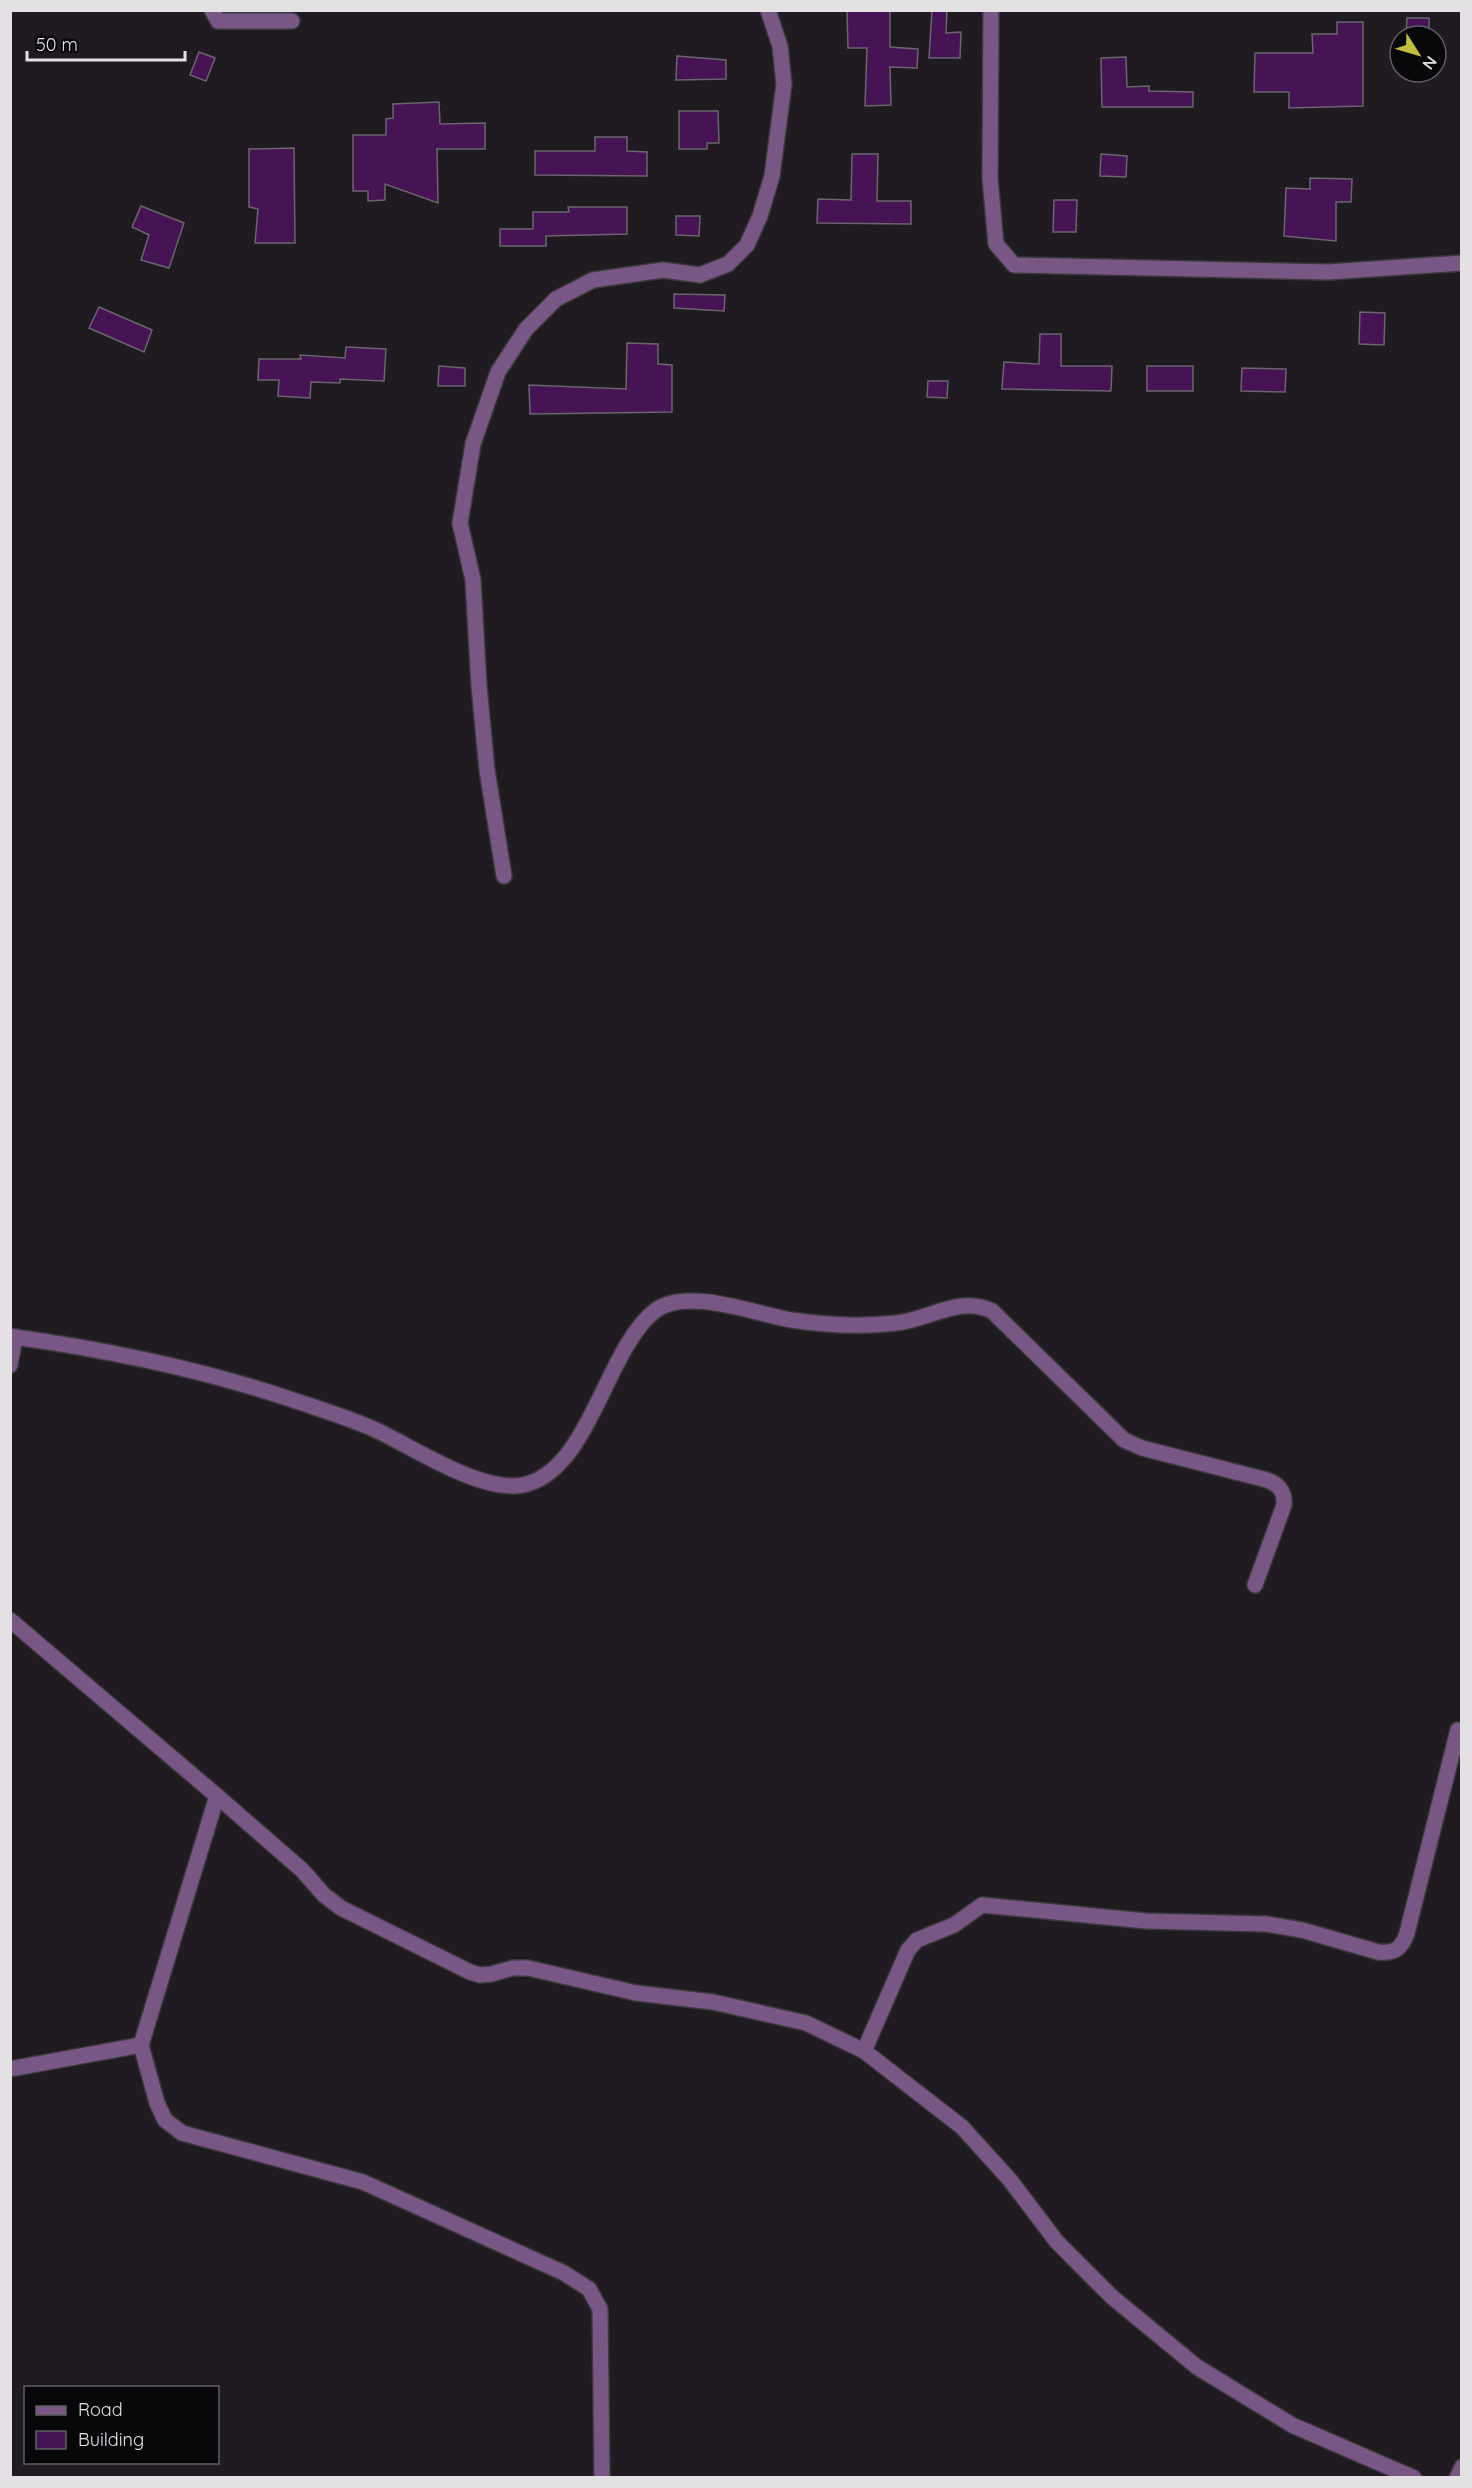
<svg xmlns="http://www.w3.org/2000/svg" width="1472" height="2488" font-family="Quicksand,sans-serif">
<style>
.building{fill:#461354;stroke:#6a656c;stroke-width:1.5}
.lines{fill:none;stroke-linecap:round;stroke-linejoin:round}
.minor-casing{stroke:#3b373c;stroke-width:18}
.minor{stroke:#795784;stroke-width:15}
</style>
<rect width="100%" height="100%" fill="#1f1b21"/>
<!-- building -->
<g class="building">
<polygon points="847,10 890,10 890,47 918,49 917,68 890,67 891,105 865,106 867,48 848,48"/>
<polygon points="932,10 947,10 946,33 961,32 960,58 929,58"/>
<polygon points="1407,18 1429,18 1429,36 1406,36"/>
<polygon points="1337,22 1363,22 1363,106 1289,108 1289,92 1254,92 1255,53 1313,53 1312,34 1337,34"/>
<polygon points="199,52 215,58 206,81 190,75"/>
<polygon points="677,56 726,60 726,79 676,80"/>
<polygon points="1126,57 1127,87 1149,86 1149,91 1193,92 1193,107 1102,107 1101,58"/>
<polygon points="439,102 440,124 485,123 485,149 437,149 438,203 385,184 385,200 368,201 368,191 353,191 353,135 386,135 386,119 393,118 393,104"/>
<polygon points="679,111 718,111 719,143 707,143 707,149 679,149"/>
<polygon points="595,137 627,137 627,151 647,152 647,176 535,175 535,151 595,151"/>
<polygon points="294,148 295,243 255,243 258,209 249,207 249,149"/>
<polygon points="852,154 878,154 877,201 911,201 911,224 817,223 818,199 851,200"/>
<polygon points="1101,154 1127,156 1126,177 1100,176"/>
<polygon points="1310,178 1352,179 1351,202 1336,202 1336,241 1284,236 1286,188 1310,189"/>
<polygon points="1054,200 1077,200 1076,232 1053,232"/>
<polygon points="141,206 184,223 169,268 141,260 149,235 132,227"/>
<polygon points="568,207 627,207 627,234 546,236 546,246 500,246 500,229 533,229 533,212 569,212"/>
<polygon points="676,216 700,216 699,236 676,235"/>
<polygon points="674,294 725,295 724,311 674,308"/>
<polygon points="99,307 152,330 144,352 89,328"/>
<polygon points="1360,312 1385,313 1384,345 1359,344"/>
<polygon points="1040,334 1061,334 1061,366 1112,366 1111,391 1002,389 1004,362 1039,364"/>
<polygon points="627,343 658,344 658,364 672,365 672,412 530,414 529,385 626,389"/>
<polygon points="346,347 386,349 384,381 340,379 340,383 311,382 310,398 278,396 279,380 258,380 259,359 301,359 300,355 345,358"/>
<polygon points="439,366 465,368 465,386 438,386"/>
<rect x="1147" y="366" width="46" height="25"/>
<polygon points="1242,368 1286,369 1285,392 1241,391"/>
<polygon points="928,381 948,381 947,398 927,397"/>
</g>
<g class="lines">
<!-- minor casing -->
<g class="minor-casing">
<g id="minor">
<polyline points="212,10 218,21 292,21"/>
<polyline points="991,10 990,179 996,244 1014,265 1328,272 1462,263"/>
<polyline points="504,876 487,770 479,686 473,580 460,523 473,444 498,372 526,329 556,299 593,280 663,270 700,275 728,264 747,245 760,216 772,176 784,84 780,46 768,10"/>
<polyline points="10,1336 15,1337 10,1365"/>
<path d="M15,1337C108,1350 200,1369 290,1399C319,1409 350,1418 378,1431C416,1449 486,1496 527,1484C591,1466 606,1348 656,1310C687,1287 756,1314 791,1320C825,1325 862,1327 896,1323C929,1320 959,1295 992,1311L1124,1440L1142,1448L1267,1480C1280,1485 1285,1492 1284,1505L1255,1585"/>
<polyline points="10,1620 217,1796 302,1870 324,1895 341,1908 470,1972 480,1975 491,1974 513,1968 528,1968 636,1993 713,2002 806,2023 864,2051 962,2127 1010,2180 1057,2242 1112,2297 1197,2367 1292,2425 1414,2478"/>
<polyline points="217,1796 141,2045 157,2103 165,2120 182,2133 363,2182 564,2273 589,2289 600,2309 602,2478"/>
<path d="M864,2051L908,1950L917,1940L954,1925L982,1905L1146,1921L1266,1924L1302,1930L1378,1952C1395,1954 1402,1948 1407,1933L1458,1730"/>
<polyline points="10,2069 141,2045"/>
<polyline points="1457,2478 1462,2467"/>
</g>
</g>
<!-- minor -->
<use href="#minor" class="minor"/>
</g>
<!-- border -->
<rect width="1472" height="2488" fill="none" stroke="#e4e1e5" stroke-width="24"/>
<!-- legend -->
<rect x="24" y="2386" width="195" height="78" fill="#080709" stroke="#605e61" stroke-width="1.5"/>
<rect x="36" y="2406" width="30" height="9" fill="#795784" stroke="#605e61" stroke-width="1.5"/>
<text x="78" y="2416" font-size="18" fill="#e4e1e5">Road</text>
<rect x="36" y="2431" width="30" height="18" fill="#461354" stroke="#605e61" stroke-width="1.5"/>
<text x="78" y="2446" font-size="18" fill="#e4e1e5">Building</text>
<!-- north arrow -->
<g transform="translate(1418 54) rotate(127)"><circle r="28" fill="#080709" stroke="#605e61" stroke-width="1.5"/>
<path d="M0-4.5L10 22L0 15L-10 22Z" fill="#c1bd40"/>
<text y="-9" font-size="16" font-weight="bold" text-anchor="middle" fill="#e4e1e5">N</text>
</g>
<!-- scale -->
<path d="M27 51v9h158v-9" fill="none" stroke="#e4e1e5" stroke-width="3"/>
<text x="36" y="51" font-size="18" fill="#e4e1e5" stroke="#080709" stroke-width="4.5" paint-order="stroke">50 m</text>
</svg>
